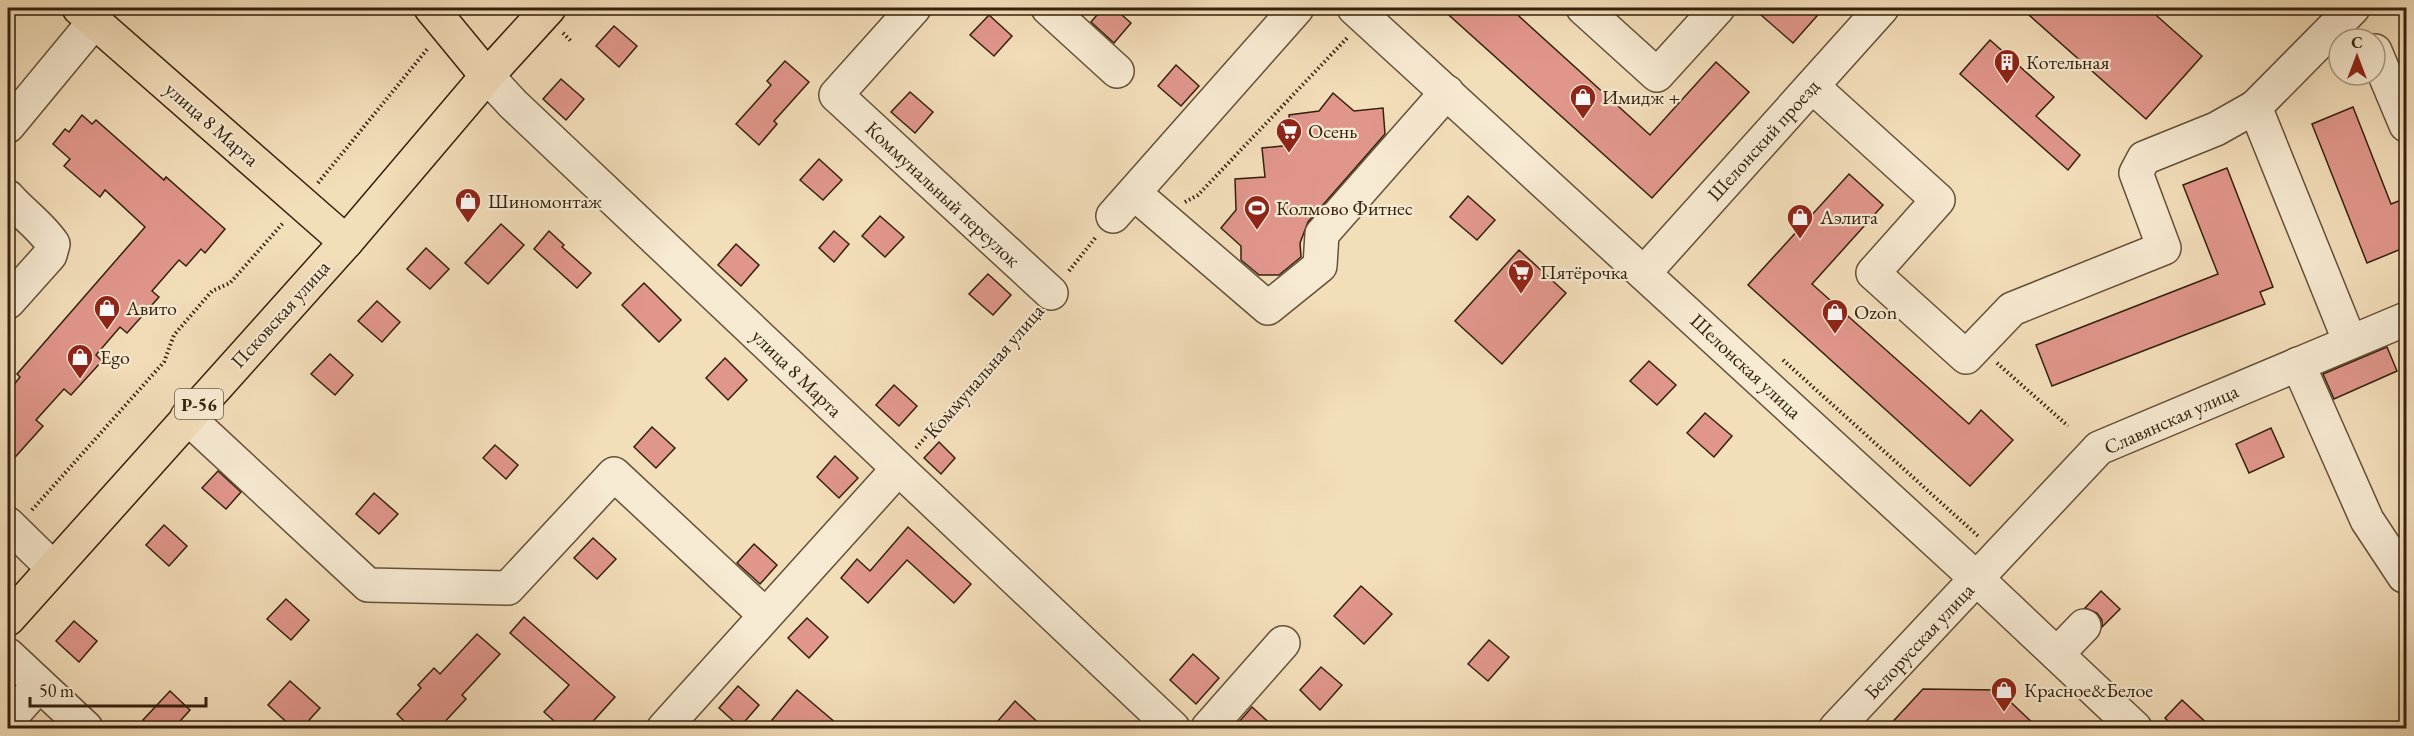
<svg xmlns="http://www.w3.org/2000/svg" width="2414" height="736" font-family="'EB Garamond',serif">
<style>
.building{fill:#e1968c;stroke:#34210d;stroke-width:1.5}
.lines{fill:none;stroke-linecap:round;stroke-linejoin:round}
.minor-casing{stroke:#645038;stroke-width:36}
.major-casing{stroke:#34210d;stroke-width:36}
.path{stroke:#34210d;stroke-width:4;stroke-dasharray:1.5 3;stroke-linecap:butt}
.minor{stroke:#f7ead2;stroke-width:33}
.major{stroke:#f3deba;stroke-width:33}
.labels{text-anchor:middle;dominant-baseline:central;stroke-width:4.5;stroke-linejoin:round;paint-order:stroke}
.shield{fill:#f7ead2;stroke:#6e5d48;stroke-width:1.5}
.shield-label{font-size:18px;font-weight:bold;fill:#34210d}
.poi-label{font-size:20px;fill:#34210d;stroke:#f7ead2;text-anchor:start}
.street-label{font-size:20px;fill:#34210d;stroke:#f7ead2}
</style>
<rect width="100%" height="100%" fill="#f3deba"/>
<filter id="stains"><feTurbulence type="fractalNoise" baseFrequency=".00333" numOctaves="4"/><feColorMatrix values="0 0 0 0 .2 0 0 0 0 .09 0 0 0 0 .02 0 0 0 .5 -.17"/></filter>
<radialGradient id="worn" r=".72"><stop offset=".6" stop-color="#630" stop-opacity="0"/><stop offset="1" stop-color="#630" stop-opacity=".3"/></radialGradient>
<!-- building -->
<g class="building">
<polygon points="1103,8 1114,8 1131,23 1114,43 1091,22"/>
<polygon points="1441,8 1510,8 1650,135 1716,62 1749,92 1652,198"/>
<polygon points="1753,8 1824,8 1793,43"/>
<polygon points="2021,8 2148,8 2202,56 2146,119"/>
<polygon points="989,15 1012,36 994,56 970,35"/>
<polygon points="614,26 637,46 619,67 596,46"/>
<polygon points="1990,40 2054,97 2036,116 2080,155 2068,170 1960,74"/>
<polygon points="785,61 809,82 774,121 777,124 759,145 736,124 771,85 767,81"/>
<polygon points="1176,65 1199,86 1181,106 1158,86"/>
<polygon points="561,79 584,99 566,120 543,99"/>
<polygon points="910,92 933,112 915,133 891,112"/>
<polygon points="1333,93 1354,111 1383,108 1385,134 1308,222 1300,243 1301,257 1279,275 1259,275 1241,260 1241,246 1221,228 1236,210 1235,179 1265,177 1262,148 1292,145 1289,115 1319,111"/>
<polygon points="2353,107 2391,204 2406,198 2406,247 2367,263 2312,124"/>
<polygon points="82,115 92,124 96,120 164,180 166,177 225,229 205,253 201,249 186,266 179,260 152,291 159,297 127,333 120,327 96,355 102,361 71,395 64,389 36,420 43,426 8,465 8,392 20,377 17,374 145,227 105,190 100,197 64,166 70,159 53,144 65,129 69,132"/>
<polygon points="819,159 842,180 823,200 800,180"/>
<polygon points="2227,168 2273,287 2260,292 2265,304 2052,386 2036,345 2218,274 2183,185"/>
<polygon points="1849,174 1883,205 1812,284 1969,424 1981,410 2013,440 1970,486 1748,285"/>
<polygon points="1468,196 1495,220 1477,240 1450,217"/>
<polygon points="880,216 904,237 885,257 862,236"/>
<polygon points="501,224 524,245 488,284 465,263"/>
<polygon points="549,231 564,245 562,247 591,273 577,288 534,249"/>
<polygon points="834,231 849,244 834,262 819,248"/>
<polygon points="736,244 759,265 741,286 718,265"/>
<polygon points="426,248 449,269 430,289 407,269"/>
<polygon points="1519,250 1566,293 1502,364 1455,321"/>
<polygon points="988,274 1011,295 993,315 969,294"/>
<polygon points="644,283 681,320 659,342 622,305"/>
<polygon points="377,301 400,322 382,342 358,321"/>
<polygon points="2387,347 2397,371 2334,399 2323,374"/>
<polygon points="330,354 353,375 335,395 311,374"/>
<polygon points="725,358 747,380 728,400 706,378"/>
<polygon points="1649,361 1676,385 1657,405 1630,381"/>
<polygon points="894,385 917,406 899,426 876,405"/>
<polygon points="1705,413 1732,436 1714,457 1687,433"/>
<polygon points="652,427 675,448 656,468 634,447"/>
<polygon points="2271,428 2284,457 2249,473 2236,444"/>
<polygon points="939,442 955,458 941,474 924,458"/>
<polygon points="495,445 518,465 506,479 483,458"/>
<polygon points="835,456 858,478 839,498 817,477"/>
<polygon points="218,471 241,492 226,509 202,488"/>
<polygon points="374,493 398,514 379,534 356,514"/>
<polygon points="164,525 187,546 169,566 146,545"/>
<polygon points="908,527 971,584 954,603 907,560 868,603 841,578 857,559 870,571"/>
<polygon points="593,538 616,559 597,579 574,558"/>
<polygon points="754,544 777,565 760,584 737,563"/>
<polygon points="1361,586 1392,614 1364,644 1334,616"/>
<polygon points="2101,591 2120,609 2102,627 2102,620 2097,613 2085,608"/>
<polygon points="286,599 309,620 291,640 267,619"/>
<polygon points="524,617 615,697 586,729 563,729 544,712 569,685 510,633"/>
<polygon points="807,618 828,637 809,658 788,638"/>
<polygon points="74,621 97,641 79,662 56,641"/>
<polygon points="477,634 500,654 462,695 466,699 438,729 412,729 397,714 421,688 418,685 434,668 440,674"/>
<polygon points="1489,640 1509,657 1488,681 1468,664"/>
<polygon points="1193,654 1219,678 1196,704 1170,680"/>
<polygon points="1321,667 1342,685 1320,710 1300,690"/>
<polygon points="290,681 320,708 301,729 294,729 268,705"/>
<polygon points="738,686 759,705 740,727 719,708"/>
<polygon points="1923,689 1998,690 2039,729 1886,729"/>
<polygon points="797,690 843,729 783,729 772,720"/>
<polygon points="170,691 190,710 173,729 153,729 143,720"/>
<polygon points="2182,700 2213,729 2176,729 2165,718"/>
<polygon points="1015,701 1045,729 991,729"/>
<polygon points="1252,707 1276,729 1233,729"/>
</g>
<g class="lines">
<!-- minor casing -->
<g class="minor-casing">
<g id="minor">
<polyline points="914,8 836,95 1051,293"/>
<polyline points="1048,8 1117,71"/>
<polyline points="1354,8 1977,579 2135,728"/>
<polyline points="1583,8 1657,75 1718,8"/>
<polyline points="2375,51 2406,125"/>
<polyline points="487,76 513,104 1173,728"/>
<polyline points="1812,86 1938,200 1873,273 1966,357 2012,309 2164,248 2136,173 2144,158 2216,129 2255,107"/>
<polyline points="8,126 94,22"/>
<polyline points="1134,193 1268,308 1320,266 1322,234 1447,92"/>
<path d="M8,197C22,213 41,226 53,244L50,255L8,302"/>
<polyline points="1113,216 1297,8"/>
<polyline points="1644,273 1882,8"/>
<polyline points="2350,342 2255,107 2353,8"/>
<polyline points="2298,364 2367,520 2404,576 2406,575"/>
<polyline points="187,417 368,585 508,588 614,474 765,615"/>
<polyline points="8,524 53,568"/>
<polyline points="2057,654 2084,626"/>
<polyline points="8,655 86,728"/>
<polyline points="8,720 39,685"/>
<polyline points="664,728 898,469"/>
<polyline points="1208,728 1283,643"/>
<polyline points="1836,728 2099,448 2406,319"/>
</g>
</g>
<!-- major casing -->
<g class="major-casing">
<g id="major">
<polyline points="79,8 346,242"/>
<polyline points="431,8 487,76"/>
<polyline points="8,619 346,242 487,76 549,8"/>
</g>
</g>
<!-- path -->
<g class="path">
<polyline points="563,33 571,41"/>
<polyline points="318,183 429,47"/>
<polyline points="1185,202 1198,195 1348,37"/>
<polyline points="1069,271 1096,237"/>
<polyline points="1783,360 1978,536"/>
<polyline points="1997,363 2068,426"/>
<polyline points="916,448 1033,314"/>
<polyline points="32,510 164,362 174,335 212,291 230,283 284,222"/>
</g>
<!-- minor -->
<use href="#minor" class="minor"/>
<!-- major -->
<use href="#major" class="major"/>
</g>
<!-- icons -->
<defs>
<g id="building-pin" transform="scale(1.35)"><path d="M0 17L-7.5 6A9.5 9.5 0 1 1 7.5 6Z" fill="#8f2418" stroke="#f7ead2"/><path d="M-4-6H4V6H1V3H-1V6H-4ZM-2.5-4.3h1.7v1.8h-1.7ZM.8-4.3h1.7v1.8H.8ZM-2.5-1h1.7V.8h-1.7ZM.8-1h1.7V.8H.8Z" fill="#fff"/></g>
<g id="shop-pin" transform="scale(1.35)"><path d="M0 17L-7.5 6A9.5 9.5 0 1 1 7.5 6Z" fill="#8f2418" stroke="#f7ead2"/><path d="M-5-2.5h2.3a2.7 3.5 0 0 1 5.4 0H5L5.5 6h-11ZM-1.5-2.5h3a1.5 2.3 0 0 0-3 0Z" fill="#fff"/></g>
<g id="supermarket-pin" transform="scale(1.35)"><path d="M0 17L-7.5 6A9.5 9.5 0 1 1 7.5 6Z" fill="#8f2418" stroke="#f7ead2"/><path d="M-6-5.5h2.5l.6 2H6L4.5 2H-2.5L-4.4-4H-6ZM-1.5 3.2a1.3 1.3 0 1 0 .1 0ZM3 3.2a1.3 1.3 0 1 0 .1 0Z" fill="#fff"/></g>
<g id="stadium-pin" transform="scale(1.35)"><path d="M0 17L-7.5 6A9.5 9.5 0 1 1 7.5 6Z" fill="#8f2418" stroke="#f7ead2"/><path d="M0-5a6.5 5 0 1 0 0 10a6.5 5 0 1 0 0-10ZM-3.5-1.8h7v3.6h-7Z" fill="#fff"/></g>
</defs>
<g fill-rule="evenodd">
<use href="#building-pin" x="2007" y="62"/>
<use href="#shop-pin" x="1583" y="97"/>
<use href="#supermarket-pin" x="1289" y="131"/>
<use href="#shop-pin" x="468" y="201"/>
<use href="#stadium-pin" x="1257" y="208"/>
<use href="#shop-pin" x="1800" y="217"/>
<use href="#supermarket-pin" x="1521" y="272"/>
<use href="#shop-pin" x="107" y="308"/>
<use href="#shop-pin" x="1835" y="312"/>
<use href="#shop-pin" x="80" y="357"/>
<use href="#shop-pin" x="2004" y="690"/>
</g>
<g class="labels">
<!-- shield labels -->
<rect class="shield" x="175" y="389" width="48" height="30" rx="4.5"/>
<g class="shield-label">
<text x="199" y="404">Р-56</text>
</g>
<!-- poi labels -->
<g class="poi-label">
<text x="2026" y="62">Котельная</text>
<text x="1602" y="97">Имидж +</text>
<text x="1308" y="131">Осень</text>
<text x="488" y="201">Шиномонтаж</text>
<text x="1276" y="208">Колмово Фитнес</text>
<text x="1820" y="217">Аэлита</text>
<text x="1540" y="272">Пятёрочка</text>
<text x="126" y="308">Авито</text>
<text x="1854" y="312">Ozon</text>
<text x="100" y="357">Ego</text>
<text x="2024" y="690">Красное&amp;Белое</text>
</g>
<!-- street labels -->
<g class="street-label">
<text transform="translate(212 124) rotate(41)">улица 8 Марта</text>
<text transform="translate(1763 140) rotate(-48)">Шелонский проезд</text>
<text transform="translate(943 194) rotate(43)">Коммунальный переулок</text>
<text transform="translate(280 314) rotate(-48)">Псковская улица</text>
<text transform="translate(1746 366) rotate(43)">Шелонская улица</text>
<text transform="translate(984 371) rotate(-49)">Коммунальная улица</text>
<text transform="translate(797 373) rotate(44)">улица 8 Марта</text>
<text transform="translate(2171 419) rotate(-24)">Славянская улица</text>
<text transform="translate(1919 641) rotate(-47)">Белорусская улица</text>
</g>
</g>
<!-- margin -->
<rect width="2414" height="736" fill="none" stroke="#f3deba" stroke-width="30"/>
<rect x="9" y="9" width="2396" height="718" fill="none" stroke="#34210d" stroke-width="3"/>
<rect x="15" y="15" width="2384" height="706" fill="none" stroke="#34210d" stroke-width="1.5"/>
<!-- north arrow -->
<g transform="translate(2357 57)"><circle r="28" fill="#f7ead2" stroke="#a99a83" stroke-width="1.5"/>
<path d="M0-4.5L10 22L0 15L-10 22Z" fill="#8f2418"/>
<text y="-9" font-size="16" font-weight="bold" text-anchor="middle" fill="#34210d">С</text>
</g>
<!-- scale -->
<path d="M30 697v9h176v-9" fill="none" stroke="#34210d" stroke-width="3"/>
<text x="39" y="697" font-size="18" fill="#34210d" stroke="#f7ead2" stroke-width="4.5" paint-order="stroke">50 m</text>
<rect width="100%" height="100%" filter="url(#stains)"/>
<rect width="100%" height="100%" fill="url(#worn)"/>
</svg>
